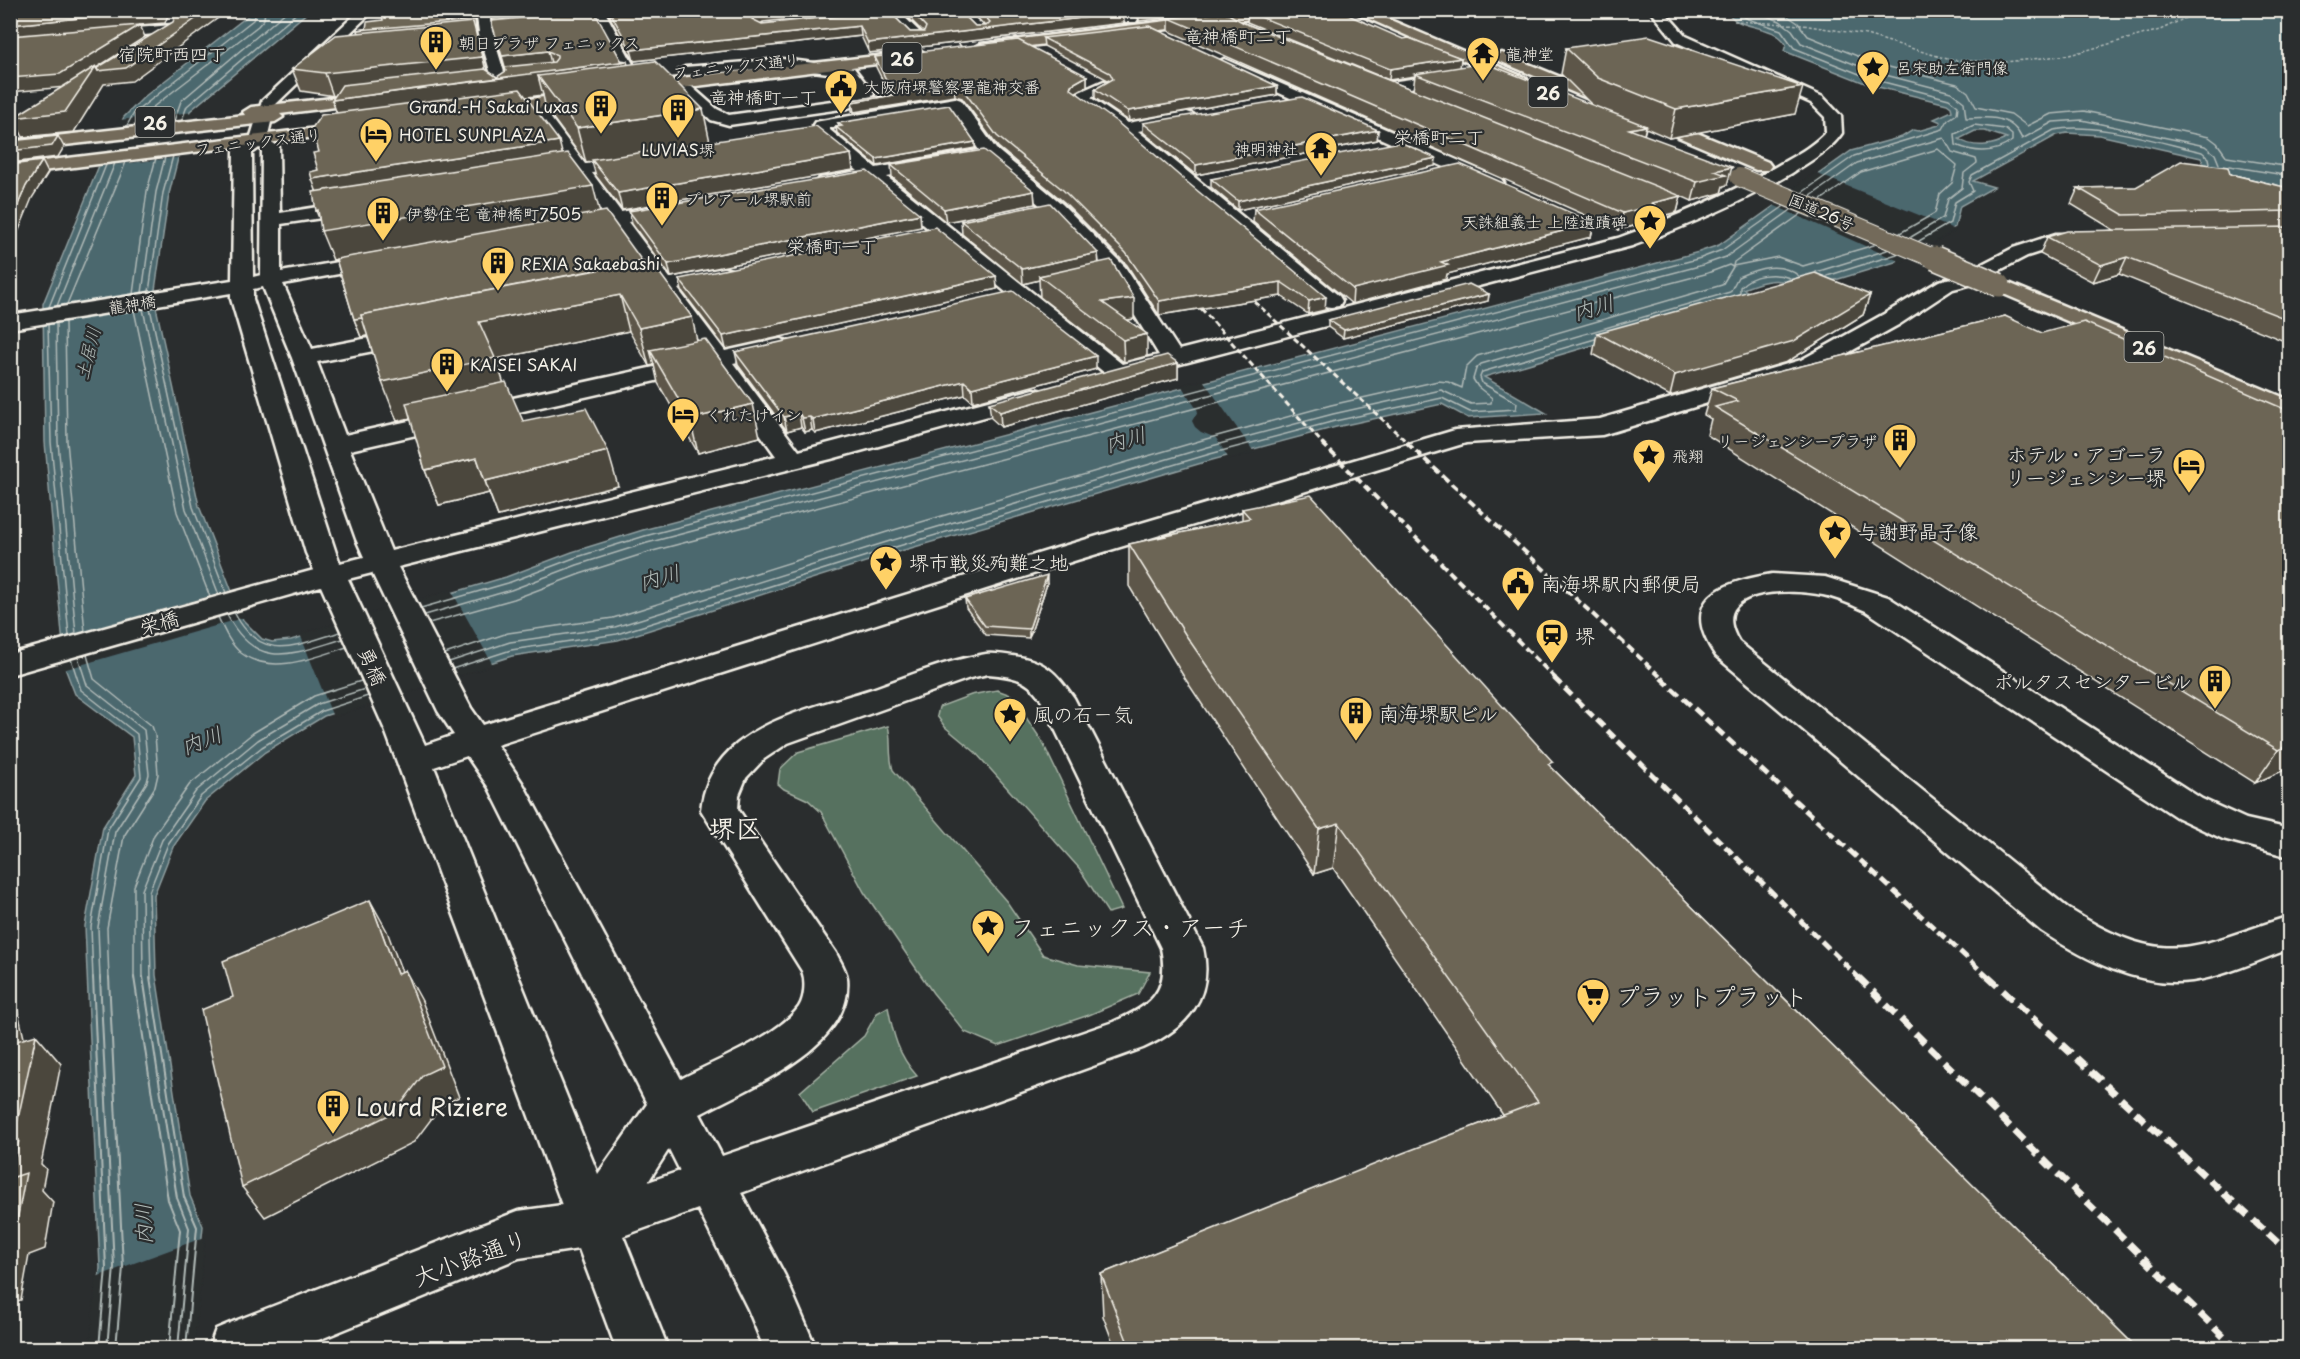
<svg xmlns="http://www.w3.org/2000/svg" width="2300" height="1359" font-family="'Playpen Sans','Klee One',sans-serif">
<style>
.green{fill:#56715f;stroke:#a5b1a4;stroke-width:1.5}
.water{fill:#4b676e;stroke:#8f9e9f;stroke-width:1.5;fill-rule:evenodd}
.pier{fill:#2a2d2e}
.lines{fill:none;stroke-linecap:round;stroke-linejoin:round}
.shore-far1{stroke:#b0bab7;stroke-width:1.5}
.shore{stroke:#b0bab7;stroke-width:2}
.ferry{stroke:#b0bab7;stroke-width:1.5;stroke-dasharray:3 2;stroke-linecap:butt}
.minor-casing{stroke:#f4f1e8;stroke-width:5}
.highway-casing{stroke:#f4f1e8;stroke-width:5}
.minor{fill:#2a2d2e;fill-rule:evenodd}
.highway{fill:#736b5a;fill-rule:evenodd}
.rail-far4{stroke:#f4f1e8;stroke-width:2;stroke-dasharray:4 2;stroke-linecap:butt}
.rail-far3{stroke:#f4f1e8;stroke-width:3;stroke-dasharray:6 3;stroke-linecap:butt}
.rail-far2{stroke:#f4f1e8;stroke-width:4;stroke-dasharray:8 4;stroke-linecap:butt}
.rail-far1{stroke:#f4f1e8;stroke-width:5;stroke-dasharray:10 5;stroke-linecap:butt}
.rail{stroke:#f4f1e8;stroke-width:7;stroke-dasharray:13 7;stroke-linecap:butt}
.highway-bridge-far1-casing{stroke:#f4f1e8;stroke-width:20;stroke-linecap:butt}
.highway-bridge-casing{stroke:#f4f1e8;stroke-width:26;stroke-linecap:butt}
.highway-bridge-far1{stroke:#736b5a;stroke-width:18}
.highway-bridge{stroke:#736b5a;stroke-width:23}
.wall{fill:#5d5749;stroke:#f4f1e8;stroke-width:1.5}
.shaded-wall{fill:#4c473c;stroke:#f4f1e8;stroke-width:1.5}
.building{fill:#6c6555;stroke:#f4f1e8;stroke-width:1.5}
.labels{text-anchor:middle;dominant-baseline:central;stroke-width:4.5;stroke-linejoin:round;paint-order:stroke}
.far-poi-label{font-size:16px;fill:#f4f1e8;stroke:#2a2d2e;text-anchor:start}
.far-street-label{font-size:16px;fill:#f4f1e8;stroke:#2a2d2e}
.far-neighbourhood-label{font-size:18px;fill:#f4f1e8;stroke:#2a2d2e}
.shield{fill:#2a2d2e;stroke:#b7b6b0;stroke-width:1.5}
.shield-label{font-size:18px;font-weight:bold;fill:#f4f1e8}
.far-water-label{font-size:18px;font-style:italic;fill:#b0bab7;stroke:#2a2d2e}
.poi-label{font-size:20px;fill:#f4f1e8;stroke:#2a2d2e;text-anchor:start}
.street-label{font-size:20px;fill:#f4f1e8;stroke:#2a2d2e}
.water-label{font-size:21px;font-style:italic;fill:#b0bab7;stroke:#2a2d2e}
.near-poi-label{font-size:24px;fill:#f4f1e8;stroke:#2a2d2e;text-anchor:start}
.near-street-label{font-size:24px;fill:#f4f1e8;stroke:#2a2d2e}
.district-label{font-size:26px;font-weight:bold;fill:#f4f1e8;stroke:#2a2d2e}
</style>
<rect width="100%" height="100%" fill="#2a2d2e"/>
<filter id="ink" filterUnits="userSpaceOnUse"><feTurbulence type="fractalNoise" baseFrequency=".0167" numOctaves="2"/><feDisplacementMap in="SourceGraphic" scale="12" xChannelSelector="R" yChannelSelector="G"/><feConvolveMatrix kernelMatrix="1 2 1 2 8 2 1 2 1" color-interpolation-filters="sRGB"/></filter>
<g filter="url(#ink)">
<!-- green -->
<g class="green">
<polygon points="997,690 1011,695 1042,741 1122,909 1108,913 1079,868 975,752 945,727 937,716 939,707 971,695"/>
<path d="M888,726C892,739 888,754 893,770L1007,902L1043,955L1078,965L1150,972L1138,994L1089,1015L998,1046L965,1032L933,993L864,892L821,812L808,800L784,789L778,784L780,769L798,752Z"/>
<path d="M888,1007C893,1034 898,1055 917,1076L813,1112L800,1092L864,1036L877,1013Z"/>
</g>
<!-- water -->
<path class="water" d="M254,11H309L190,111L169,194L155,290L156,307L199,506L243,620L262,639L272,642L291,640L506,577L572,552L643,530L1699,252L1719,245L1851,151L1902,137L1913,130L1918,131L1939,125L1941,122L1934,119L1952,111L1951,107L1947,104L1870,85L1784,51L1786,44C1775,27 1753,29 1737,21C1733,19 1729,14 1726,11H2289V190L2230,179L2205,166L2201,158L2099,135L2067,133L2057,135L1973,181L1994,187L1960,206L1955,227L1895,262L1792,293L1789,283C1774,277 1758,283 1743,289L1758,297L1484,377L1546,413L1468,418L1442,404L1336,427L1212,460L894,553L618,640L512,656L324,716L265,752L205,801L173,847L154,895L156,975L190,1196L203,1226L191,1348H93L100,1268L85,926L103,827L136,775L132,737L75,694L65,668L45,442L43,304L98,168L124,117L144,97ZM1975,131H1985L2007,138C1994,146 1973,149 1959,139Z"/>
<!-- pier -->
<g class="pier">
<polygon points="194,112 183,157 95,167 119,120"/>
<polygon points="1815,173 1956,230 1901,262 1771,204"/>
<polygon points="1203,380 1254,452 1229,459 1216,438 1201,432 1195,427 1192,421 1198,411 1181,385"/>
<polygon points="235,589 246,617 63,670 60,638"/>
<polygon points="451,590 493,665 333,717 300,634"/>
<polygon points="205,1237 194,1348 90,1348 96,1277"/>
</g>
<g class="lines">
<!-- shore-far1 -->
<g class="shore-far1">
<polyline points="1734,10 1748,19 1781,30 1794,48 1872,79 1949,99 1958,106 1957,114 1948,120 1943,129 1854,156 1803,192"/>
<path d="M1751,10L1780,21L1792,30L1801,43L1874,72L1951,92L1964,102L1966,118C1988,117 2012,115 2022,139L2053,122L2082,120L2205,146L2215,154L2219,164"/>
<polyline points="1779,10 1798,23 1808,36 1877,64 1957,84 1968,92 1976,107 2011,114 2027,126 2051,114 2084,111 2209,137 2217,143 2227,157 2290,167"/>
<polyline points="182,120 187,106 300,10"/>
<polyline points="174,121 181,101 288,10"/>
<path d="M1974,125L2005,129L2012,135V141C1995,154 1975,153 1956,145L1955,134Z"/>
<polyline points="135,126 153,107 258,26 264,19 265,10"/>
<polyline points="126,127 134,113 253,20 258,10"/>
<polyline points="2229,166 2290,176"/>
<polyline points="1811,196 1857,163 1944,138 1952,152 1976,159 1977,163 1964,173 1962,188 1948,199 1943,218 1911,237"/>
<polyline points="1821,200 1861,172 1938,149 1957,165 1952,183 1940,194 1935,213 1900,233"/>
<polyline points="1801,214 1734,262 1733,266 1778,257 1803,266 1874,245"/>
<path d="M1919,241L1950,223L1955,202L1973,191L1969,182L1972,175L2054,130C2094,121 2161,143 2202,152L2209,158L2210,163"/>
<polyline points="1816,272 1887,250"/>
<polyline points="1827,276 1897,254"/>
<polyline points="149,292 163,193 173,156"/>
<path d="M1740,292V287C1752,274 1774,272 1790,278"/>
<polyline points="142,293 156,192 165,157"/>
<polyline points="133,294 147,191 156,158"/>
<polyline points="67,304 126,162"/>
<polyline points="57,306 115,163"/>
<polyline points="49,307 106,165"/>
<polyline points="150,308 193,507 226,593"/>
<polyline points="143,309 186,509 219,595"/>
<polyline points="134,310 177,512 210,597"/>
<polyline points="65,322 67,441 85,632"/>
<polyline points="56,323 58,442 76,634"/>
<polyline points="48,324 51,442 69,636"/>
<polyline points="421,608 508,583 574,558 645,536 1701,258 1722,250 1783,207"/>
<path d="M234,612C261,664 294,646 340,632"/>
<path d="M227,615C257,672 292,654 343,639"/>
<polyline points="425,615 511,590 577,565 647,543 1703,265 1726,257 1791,210"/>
<path d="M218,617C224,630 230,644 241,653C271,676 316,657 347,647"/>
<polyline points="429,623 514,599 580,574 649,552 1705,274 1729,265 1733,267 1722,285 1477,356 1466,367 1462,388 1448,382 1438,381 1331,405 1206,439 887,532 613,618 508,633 445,654"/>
<polyline points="87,655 94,679 152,726 155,735 158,774 155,787 124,836 107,928 109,979"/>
<polyline points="78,657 87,685 144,730 149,774 147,782 115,832 98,927 100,979"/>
<polyline points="71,659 81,690 137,734 141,777 108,829 91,927 93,979"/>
<path d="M449,662L510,642L615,627L890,541L1208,447L1333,414L1441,390L1471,404L1491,403L1492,398L1478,387L1473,379L1476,369L1481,364L1730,292L1738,277C1758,268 1780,261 1799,276"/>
<polyline points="452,669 511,650 617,634 892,548 1210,454 1335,421 1442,398 1470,412 1516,409 1517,403 1482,383 1480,377 1482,372 1595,339"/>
<polyline points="134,979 134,886 154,835 190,784 253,733 314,696 361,681"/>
<polyline points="143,979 142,890 162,840 196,791 258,740 318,704 365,689"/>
<polyline points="151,979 149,892 168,844 201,796 262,747 322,711 368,696"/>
</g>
<!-- shore -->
<g class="shore">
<polyline points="93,977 106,1268 99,1348"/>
<polyline points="100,977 114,1267 107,1348"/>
<polyline points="109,977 123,1267 116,1348"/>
<polyline points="134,977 168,1200 180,1230 169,1348"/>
<polyline points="143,977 177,1198 189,1228 178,1348"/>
<polyline points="150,977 184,1197 197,1227 186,1348"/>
</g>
<!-- ferry -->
<polyline class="ferry" points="1734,21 1803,25 1866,35 1951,60 2006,62 2069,55 2160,30 2202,10"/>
<!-- minor casing -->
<g class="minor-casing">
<g id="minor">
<path d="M360,10H374L275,105L267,139L279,147L280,213L362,200L369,202L371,206L369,210L362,212L281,224V272L383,254L390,256L393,260L390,264L383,266L283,284L312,349L415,329L423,331L426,336L423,341L415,343L317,362L345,435L704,356L659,293L624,300L616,299L613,294L616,289L652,282L611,225L566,234L559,232L556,228L559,224L604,215L576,176L537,182L531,181L528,177L531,173L569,167L527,108L535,103L541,105L585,164L637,156L643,157L646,161L643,165L592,173L621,212L675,202L682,204L684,208L682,212L628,222L670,278L724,268L731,270L734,274L731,278L678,289L725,351L780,339L788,341L791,346L788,351L733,363L799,451L1034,389L1043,391L1046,396L1043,401L831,459L398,567L471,708L483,725L1057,548L1455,430L1600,419L1801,360L1884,314L1939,281L1959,276L2013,248L2056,234H2097L2100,238L2097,242L2058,246L2027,256L1973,284L1953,289L1900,324L1817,370L1602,435L1466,443L1077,560L497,745L523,784L681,1079C715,1061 777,1037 799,1007C805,998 806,980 802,971L701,810C704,783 716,761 737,744C772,715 829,703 872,689C909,676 947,660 986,654C994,653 1005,655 1013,656C1045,660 1057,673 1074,698L1203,948C1214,998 1187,1028 1143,1048L741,1193L785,1276L816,1348H764L748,1309L698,1209L623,1236L668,1348H616L579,1249L519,1258L299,1348H209L216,1329L235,1321L518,1211L562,1205L385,730L321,586L10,675V654L314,570L306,553L231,299V293L10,329V315L232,280L234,151L250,139L262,101ZM259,148L262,149L261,275L253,277L252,153ZM263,287L292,358L356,539L364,557L340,563L336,553L253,299V289ZM713,368L776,456L391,551L350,450ZM372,573L438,711L454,735L425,745L348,579ZM988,674C1010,676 1027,678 1040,698L1161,948C1170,992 1151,1006 1113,1022L722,1156L700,1114C749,1087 854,1048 847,978C846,970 840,961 836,953L738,809L739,795L746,778L764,759L788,743L970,678ZM467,756L489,788L647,1104L598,1174L434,767ZM669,1149L680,1171L648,1182Z"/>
<polygon points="476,10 489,10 492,31 596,21 591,10 604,10 640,77 638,80 628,80 600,28 494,39 510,92 502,97 497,95 481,40 434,45 427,41 434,37 479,32"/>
<polygon points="883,10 897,10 923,35 925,38 923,41 913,41"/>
<polygon points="952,10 966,10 989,31 987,34 977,34"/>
<polygon points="1109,10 1125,10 1138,19 1136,22 1126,22"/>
<path d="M1650,10H1663L1686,36L1823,97L1841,116L1842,133C1830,151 1810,161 1792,173C1741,203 1687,226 1632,246L1119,380L1111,378L869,180L826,187L820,186L817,182L820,178L858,171L816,136L813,125L815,122L955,98L961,100L996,149L1062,204L1125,267L1179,350L1618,238C1673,218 1726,196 1777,166C1794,156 1812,147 1826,132L1825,117L1811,103L1676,42ZM951,108L979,150L876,168L830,130V128ZM986,159L1048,212L1110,275L1159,355L1122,364L887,177Z"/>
<polygon points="172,25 179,29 177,32 10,47 10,39"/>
<polygon points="782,59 854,68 874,94 866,102 848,108 729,125 711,120 679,90 682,87 692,87 717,109 729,115 846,99 858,93 844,75 782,67 685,75 678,71 685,67"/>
<polygon points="1224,59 1501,179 1504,183 1501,187 1489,187 1219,66 1217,63"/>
<polygon points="1459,72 1466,76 1464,79 1356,97 1348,92 1356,87"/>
<polygon points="1104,81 1109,83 1112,86 1091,98 1128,123 1187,112 1193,114 1195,117 1193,120 1138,131 1339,296 1342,301 1339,306 1331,307 1323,306 1119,131 1072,97 1075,94"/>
<polygon points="57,98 63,100 65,103 63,106 10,137 10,125"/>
<path d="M1772,574L1825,577L1888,597L2202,799L2246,819L2290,829V857L2223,839L2176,817L1866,611C1852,605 1838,598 1823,595C1791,588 1705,587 1739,642L2069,909C2166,970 2190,948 2290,916V949C2258,960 2226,976 2192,981C2138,988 2084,959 2041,931L1716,656C1677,599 1721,582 1772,574Z"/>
</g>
</g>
<!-- highway casing -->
<g class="highway-casing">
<g id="highway">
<polygon points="1256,10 1298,10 1292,14 981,52 974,48 981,44"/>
<polygon points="1349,10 1367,10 1526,78 1528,81 1526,84 1516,84"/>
<polygon points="921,51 928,55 926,58 680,88 487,115 479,110 487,105 680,78"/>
<polygon points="1502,53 1768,162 1771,166 1768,170 1756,170 1497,60 1495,57"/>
<polygon points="378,93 383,95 386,98 383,101 280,114 283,117 275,122 10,151 10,141 245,115 243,112 251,107"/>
<polygon points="358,123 366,128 364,131 10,175 10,165"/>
<polygon points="1999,279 2290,400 2290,416 1992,289 1988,285 1992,281"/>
</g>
</g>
<!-- minor -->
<use href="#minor" class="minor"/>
<!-- highway -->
<use href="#highway" class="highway"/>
<!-- rail-far4 -->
<polyline class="rail-far4" points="924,10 973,58"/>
<!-- rail-far3 -->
<g class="rail-far3">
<polyline points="1241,289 1409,444"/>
<polyline points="1189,295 1323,444"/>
</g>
<!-- rail-far2 -->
<g class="rail-far2">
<polyline points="1322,443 1556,679"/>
<polyline points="1407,443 1663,679"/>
</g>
<!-- rail-far1 -->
<g class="rail-far1">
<polyline points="1554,678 1860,979"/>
<polyline points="1661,678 1990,979"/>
</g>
<!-- rail -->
<g class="rail">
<polyline points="1858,977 2235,1348"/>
<polyline points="1988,977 2290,1254"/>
</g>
<!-- highway-bridge-far1 casing -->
<g class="highway-bridge-far1-casing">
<polyline id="highway-bridge-far1" points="1739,177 1938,260"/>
</g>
<!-- highway-bridge casing -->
<g class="highway-bridge-casing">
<polyline id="highway-bridge" points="1935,258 1999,285"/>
</g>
<!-- highway-bridge-far1 -->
<use href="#highway-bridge-far1" class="highway-bridge-far1"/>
<!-- highway-bridge -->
<use href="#highway-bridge" class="highway-bridge"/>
</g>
<!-- wall -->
<g class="wall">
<polygon points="383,10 474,10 476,30 486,70 497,77 506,71 491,21 490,10 591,10 621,60 628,65 710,142 851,154 853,170 622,210 596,176 592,162 586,163 546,109 543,95 526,97 600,212 697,340 760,437 698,453 658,383 654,365 649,366 629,331 496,359 503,382 523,421 618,486 498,516 489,493 439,505 425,470 411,418 397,421 367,336 361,337 354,319 336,259 333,260 316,191 319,152 337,113 334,96 301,91 292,69 359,33 358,30 366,29 383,20"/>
<polygon points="609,10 763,22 760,24 762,24 889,11 910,32 923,32 901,10 959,10 975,26 985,26 970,10 1120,10 1124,23 869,53 861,36 634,61 611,19"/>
<polygon points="1130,10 1207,10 1207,13 1139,21 1139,17"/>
<polygon points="1248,12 1403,39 1461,58 1460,67 1592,105 1561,74 1566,48 1795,114 1669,138 1646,128 1644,135 1727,185 1723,186 1721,193 1692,201 1681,196 1677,212 1652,219 1651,221 1619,230 1169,31 1169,18 1244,23 1413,90 1415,76 1389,80 1247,22"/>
<polygon points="1043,38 1277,86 1277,95 1129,121 1095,98 1095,89 1110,81 1044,46"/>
<polygon points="875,57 1087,76 1087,86 1076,92 1325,310 1308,314 1281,296 1159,315 1127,265 1064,202 998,147 962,98 955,96 854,112 852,111 851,100 890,95 876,67"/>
<polygon points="838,123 975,142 975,148 877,166 837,133 836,127 839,126"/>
<polygon points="1143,123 1378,130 1377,140 1196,175 1143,132"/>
<polygon points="1436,158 1435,166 1238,210 1211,187 1211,179"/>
<polygon points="891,165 1034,191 1035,204 946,222 892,177"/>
<polygon points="2230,174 2289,188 2289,343 2119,274 2093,282 2040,254 2047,237 2114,230 2071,204 2078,188 2136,187"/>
<polygon points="1254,209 1594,223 1591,237 1447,274 1446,279 1352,304 1253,222"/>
<polygon points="629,211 920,214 921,227 671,277 632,224"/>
<polygon points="961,221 1098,253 1099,263 1134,319 1127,320 1147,356 1124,362 1040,297 1039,280 1023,284 962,234"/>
<polygon points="996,276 997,289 726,349 682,291 679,279"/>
<polygon points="1489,294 1488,301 1343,338 1328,327 1328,320"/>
<polygon points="1870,295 1863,315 1787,362 1670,396 1593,354 1597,333"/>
<polygon points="2005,316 2289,768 2255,783 1707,435 1711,419 1704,415 1712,388"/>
<polygon points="735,352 1096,369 973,402 965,395 815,433 812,430 805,432 801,427 787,431 738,365"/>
<polygon points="1178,363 1178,378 1001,427 991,418 989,403"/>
<polygon points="1242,509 1551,767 2137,1348 1115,1348 1103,1316 1101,1274 1503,1115 1333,868 1314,874 1184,677 1129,586 1129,544 1242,520"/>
<polygon points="1047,584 1029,638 986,635 966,608 965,599"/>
<polygon points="2289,1061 2289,1078 2281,1071"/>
</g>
<!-- shaded-wall -->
<g class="shaded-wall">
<polygon points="161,10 170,10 165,23 140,25 145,37 96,68 98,71 208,10 229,10 132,81 104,84 74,132 23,137 13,118 66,87 10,92 10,25"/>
<polygon points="474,10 476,30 488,79 333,96 325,73 361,41 358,30"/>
<polygon points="577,10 591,10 593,19 494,29 491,19"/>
<polygon points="776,10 877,10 763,22 754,29 752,19 761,12"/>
<polygon points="1149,10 1207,10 1207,13 1139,21 1139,12"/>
<polygon points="1124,13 1124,23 869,53 868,43"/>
<polygon points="860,26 861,36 634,61 631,50"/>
<polygon points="548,51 553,71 627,61 632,82 538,76 543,95 340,122 332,100 508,77 502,56"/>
<polygon points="1461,58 1460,69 1415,74 1415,76 1389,80 1390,69"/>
<polygon points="1087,76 1087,86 1071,95 1071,85"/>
<polygon points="954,85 955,96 854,112 852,102"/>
<polygon points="1277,86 1277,95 1129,121 1128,111"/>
<polygon points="1803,87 1795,114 1669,138 1676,109"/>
<polygon points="703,109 710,142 586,163 577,128"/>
<polygon points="1646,126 1642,143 1629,129"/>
<polygon points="1378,130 1377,140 1196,175 1196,165"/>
<polygon points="58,136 64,147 58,157 10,163 10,151"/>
<polygon points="559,141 565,165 321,204 312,179"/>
<polygon points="975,142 975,148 877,166 876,159"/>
<polygon points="851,154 853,170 622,210 618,193"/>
<polygon points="1436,158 1435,166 1238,210 1238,201"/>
<polygon points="42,161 48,173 32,198 10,252 10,223 26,186"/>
<polygon points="1732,167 1727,185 1723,186 1721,193 1692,201 1697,182 1715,171"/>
<polygon points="593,186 600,213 333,260 321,231 324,230 316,211"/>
<polygon points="1034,191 1035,204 946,222 944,209"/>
<polygon points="1681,196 1677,212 1652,219 1651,221 1619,230 1623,213 1652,203"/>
<polygon points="920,214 921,227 671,277 668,264"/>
<polygon points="1594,223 1591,237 1447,274 1446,279 1352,304 1353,289 1441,262"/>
<polygon points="1098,253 1099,267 1039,276 1039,280 1023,284 1022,269"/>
<polygon points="2127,257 2119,274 2093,282 2101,265"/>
<polygon points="996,276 997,289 726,349 723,336"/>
<polygon points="648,280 361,337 354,319"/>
<polygon points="1281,282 1281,296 1159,315 1159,301"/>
<polygon points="1489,294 1488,301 1343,338 1344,330"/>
<polygon points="620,295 629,331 496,359 508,397 397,421 382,382 479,322"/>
<polygon points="1870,295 1863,315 1787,362 1670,396 1675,375"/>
<polygon points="1326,297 1325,310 1308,314 1309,301"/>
<polygon points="1134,298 1134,319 1102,324 1102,302"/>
<polygon points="692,317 700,355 650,350 654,365 649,366 639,328"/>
<polygon points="1147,334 1147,356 1124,362 1123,340"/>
<polygon points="1096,356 1096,369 973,402 972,388"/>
<polygon points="1178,363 1178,378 1001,427 1000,412"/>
<polygon points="964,381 965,395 815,433 813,419"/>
<polygon points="753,404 760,437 698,453 690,419"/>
<polygon points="799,413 801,427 787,431 784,417"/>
<polygon points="810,417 812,430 805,432 802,418"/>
<polygon points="608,451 618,486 498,516 485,481"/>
<polygon points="477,458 489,493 439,505 425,470"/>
<polygon points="1047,575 1047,584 1029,638 1029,629"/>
<polygon points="10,726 17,736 10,760"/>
<polygon points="2289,745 2289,768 2255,783 2278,750"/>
<polygon points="1339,823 1333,868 1314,874 1319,829"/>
<polygon points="370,900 387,931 414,1005 397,974"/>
<polygon points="405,970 422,1001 459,1097 441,1106 414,1142 265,1217 242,1187"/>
<polygon points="10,977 30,1064 36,1035 61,1064 41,1164 46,1169 42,1190 53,1202 45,1249 29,1255 21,1300 10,1303"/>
</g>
<!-- building -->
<g class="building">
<polygon points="10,10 161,10 10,25"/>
<polygon points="177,10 208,10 126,68 98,71 97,68 173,22"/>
<polygon points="383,10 472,10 474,20 358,30 366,29 367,22 383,20"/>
<polygon points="490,10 577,10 491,19"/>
<polygon points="609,10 776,10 761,12 752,19 762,24 889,11 910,32 924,32 926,27 910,10 959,10 975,26 986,26 990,22 979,10 1120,10 1124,13 868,43 860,26 631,50"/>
<polygon points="1259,10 1337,10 1403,39 1409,38 1461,58 1390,69 1248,12"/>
<polygon points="594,11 621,60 627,61 332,100 342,85 485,69 497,77 506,71 505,67 554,62 557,58 557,55 548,51 502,56 491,21"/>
<polygon points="1225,12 1244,23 1681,196 1652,203 1655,205 1623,213 1169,18"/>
<polygon points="473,22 482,57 325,73 292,69 336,35"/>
<polygon points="140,25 60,74 10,78 10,36"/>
<polygon points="1149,26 1277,86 1128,111 1095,89 1113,79 1110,73 1043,38"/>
<polygon points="1649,36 1803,87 1676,109 1598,78 1566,48"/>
<polygon points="1018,40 1087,76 1071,85 1070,88 1117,122 1182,178 1326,297 1309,301 1281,282 1159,301 1126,253 1063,190 997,136 961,87 954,85 852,102 851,100 893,94 875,57"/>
<polygon points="655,61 703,109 577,128 538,76"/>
<polygon points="1485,63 1646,126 1629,129 1732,167 1715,171 1726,175 1697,182 1415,74"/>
<polygon points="96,66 65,112 13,118"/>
<polygon points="520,89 559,141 312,179 310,172 318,170 313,153 319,152 312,128 321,115"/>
<polygon points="1302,97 1378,130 1196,165 1143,123"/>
<polygon points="949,105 975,142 876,159 836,127 842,126 838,123"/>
<polygon points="816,126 851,154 618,193 592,160"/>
<polygon points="58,136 52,146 10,151 10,141"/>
<polygon points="1400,142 1436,158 1238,201 1211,179"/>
<polygon points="984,150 1034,191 944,209 891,165"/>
<polygon points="568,153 593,186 321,231 318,210 316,211 313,192"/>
<polygon points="42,161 26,186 10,223 10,165"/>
<polygon points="2181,161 2228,167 2230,174 2289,188 2289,211 2122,215 2124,215 2078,188 2136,187"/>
<polygon points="1460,164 1594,223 1441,262 1448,265 1353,289 1254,209"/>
<polygon points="867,171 920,214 668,264 629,211"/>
<polygon points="1050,203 1098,253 1022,269 961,221"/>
<polygon points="606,211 642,261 361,315 362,318 354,319 336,259"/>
<polygon points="935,227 996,276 723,336 679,279"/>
<polygon points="2289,227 2289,320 2127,257 2101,265 2047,237 2067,231"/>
<polygon points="650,260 692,317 639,328 620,295 479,322 495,358 382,382 361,315"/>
<polygon points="1111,260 1134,298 1102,302 1147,334 1123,340 1039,276"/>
<polygon points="1815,273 1870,295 1794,341 1675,375 1597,333"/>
<polygon points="1469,284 1489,294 1344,330 1328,320"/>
<polygon points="1013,291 1096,356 972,388 964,381 813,419 810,417 802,418 799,413 784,417 735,352"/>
<polygon points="2005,316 2042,333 2084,322 2289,411 2289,745 2278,750 1715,407 1738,401 1712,388"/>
<polygon points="705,339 753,404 690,419 650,350"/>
<polygon points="1167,355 1178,363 1000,412 989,403"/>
<polygon points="506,382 523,421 586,408 608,451 485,481 477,458 425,470 406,403"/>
<polygon points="1311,495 1553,762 1548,764 2137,1348 1130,1348 1101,1274 1403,1153 1538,1102 1339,823 1319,829 1185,634 1129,544 1250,518 1242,509"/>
<polygon points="1047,575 1029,629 985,626 965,599"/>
<polygon points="370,900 397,974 405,970 442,1066 423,1075 395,1112 242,1187 201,1010 233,997 223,961"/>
<polygon points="36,1035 13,1142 19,1140 11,1178 26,1173 17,1221 10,1224 10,1043"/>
</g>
</g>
<!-- icons -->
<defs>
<g id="building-pin" transform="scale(1.725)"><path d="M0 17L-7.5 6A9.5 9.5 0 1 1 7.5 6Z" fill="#ffd166" stroke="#2a2d2e"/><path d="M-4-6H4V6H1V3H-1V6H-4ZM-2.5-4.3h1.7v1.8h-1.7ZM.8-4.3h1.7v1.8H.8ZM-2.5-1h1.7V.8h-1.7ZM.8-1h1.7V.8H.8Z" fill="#111"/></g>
<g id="temple-pin" transform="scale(1.725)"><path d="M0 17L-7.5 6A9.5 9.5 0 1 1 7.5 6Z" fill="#ffd166" stroke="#2a2d2e"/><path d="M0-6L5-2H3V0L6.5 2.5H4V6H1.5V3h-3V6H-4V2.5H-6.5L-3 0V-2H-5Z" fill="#111"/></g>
<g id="sight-pin" transform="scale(1.725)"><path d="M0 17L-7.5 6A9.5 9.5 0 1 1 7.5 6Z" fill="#ffd166" stroke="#2a2d2e"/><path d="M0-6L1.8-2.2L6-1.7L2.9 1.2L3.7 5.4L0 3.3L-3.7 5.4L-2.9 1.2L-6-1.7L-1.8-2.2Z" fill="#111"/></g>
<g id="civic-pin" transform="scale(1.725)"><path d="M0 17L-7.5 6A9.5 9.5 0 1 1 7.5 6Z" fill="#ffd166" stroke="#2a2d2e"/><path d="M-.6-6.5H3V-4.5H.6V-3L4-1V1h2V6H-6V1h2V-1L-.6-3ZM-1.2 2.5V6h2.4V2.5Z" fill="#111"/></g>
<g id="hotel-pin" transform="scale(1.725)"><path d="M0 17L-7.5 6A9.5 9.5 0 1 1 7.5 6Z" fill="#ffd166" stroke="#2a2d2e"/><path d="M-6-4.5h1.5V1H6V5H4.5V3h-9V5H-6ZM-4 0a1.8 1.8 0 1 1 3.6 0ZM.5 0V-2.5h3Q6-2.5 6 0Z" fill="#111"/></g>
<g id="station-pin" transform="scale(1.725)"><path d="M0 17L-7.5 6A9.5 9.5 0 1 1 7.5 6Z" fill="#ffd166" stroke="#2a2d2e"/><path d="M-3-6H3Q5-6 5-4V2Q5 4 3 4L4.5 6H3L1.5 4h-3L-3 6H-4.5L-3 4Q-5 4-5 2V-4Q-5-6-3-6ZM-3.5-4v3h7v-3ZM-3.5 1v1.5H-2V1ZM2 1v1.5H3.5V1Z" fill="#111"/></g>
<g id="supermarket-pin" transform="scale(1.725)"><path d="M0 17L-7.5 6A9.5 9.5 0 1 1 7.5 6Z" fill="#ffd166" stroke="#2a2d2e"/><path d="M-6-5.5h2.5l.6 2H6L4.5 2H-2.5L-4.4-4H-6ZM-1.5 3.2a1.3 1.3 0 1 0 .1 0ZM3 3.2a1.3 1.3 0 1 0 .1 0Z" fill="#111"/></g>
</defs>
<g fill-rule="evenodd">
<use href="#building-pin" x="436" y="42"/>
<use href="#temple-pin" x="1483" y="53"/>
<use href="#sight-pin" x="1873" y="67"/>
<use href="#civic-pin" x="841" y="86"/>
<use href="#building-pin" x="601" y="106"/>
<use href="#building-pin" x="678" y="110"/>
<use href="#hotel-pin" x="376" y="134"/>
<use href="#temple-pin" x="1321" y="148"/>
<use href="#building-pin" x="662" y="198"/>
<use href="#building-pin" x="383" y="213"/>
<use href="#sight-pin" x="1650" y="221"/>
<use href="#building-pin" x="498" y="263"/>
<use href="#building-pin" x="447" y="364"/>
<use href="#hotel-pin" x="683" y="414"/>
<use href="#building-pin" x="1900" y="440"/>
<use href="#sight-pin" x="1649" y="455"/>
<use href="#hotel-pin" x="2189" y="465"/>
<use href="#sight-pin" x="1835" y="531"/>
<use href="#sight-pin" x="886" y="562"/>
<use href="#civic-pin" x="1518" y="583"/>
<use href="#station-pin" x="1552" y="635"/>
<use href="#building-pin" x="2215" y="681"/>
<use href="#building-pin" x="1356" y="713"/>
<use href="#sight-pin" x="1010" y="714"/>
<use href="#sight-pin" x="988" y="926"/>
<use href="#supermarket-pin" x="1593" y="995"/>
<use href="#building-pin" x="333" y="1106"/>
</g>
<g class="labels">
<!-- far-poi labels -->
<g class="far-poi-label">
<text x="459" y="42">朝日プラザ フェニックス</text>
<text x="1506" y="53">龍神堂</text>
<text x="1896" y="67">呂宋助左衛門像</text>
<text x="864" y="86">大阪府堺警察署龍神交番</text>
<text x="578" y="106" text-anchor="end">Grand.-H Sakai Luxas</text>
<text x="399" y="134">HOTEL SUNPLAZA</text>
<text x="1298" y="148" text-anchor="end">神明神社</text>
<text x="678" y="149" text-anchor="middle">LUVIAS堺</text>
<text x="685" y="198">プレアール堺駅前</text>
<text x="406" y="213">伊勢住宅 竜神橋町7505</text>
<text x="1627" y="221" text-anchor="end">天誅組義士 上陸遺蹟碑</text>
<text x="521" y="263">REXIA Sakaebashi</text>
<text x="470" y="364">KAISEI SAKAI</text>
<text x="706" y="414">くれたけイン</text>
<text x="1877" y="440" text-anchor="end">リージェンシープラザ</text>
<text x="1672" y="455">飛翔</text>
</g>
<!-- far-street labels -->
<g class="far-street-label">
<text transform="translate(736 65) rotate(-6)">フェニックス通り</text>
<text transform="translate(258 141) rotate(-7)">フェニックス通り</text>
<text transform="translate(1822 211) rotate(23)">国道26号</text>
<text transform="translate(132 303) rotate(-9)">龍神橋</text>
</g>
<!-- far-neighbourhood labels -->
<g class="far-neighbourhood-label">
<text x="1238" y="35">竜神橋町二丁</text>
<text x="172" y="53">宿院町西四丁</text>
<text x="763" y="96">竜神橋町一丁</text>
<text x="1439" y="136">栄橋町二丁</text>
<text x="832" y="245">栄橋町一丁</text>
</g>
<!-- shield labels -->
<g class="shield">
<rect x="882.5" y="43" width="39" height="30" rx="4.5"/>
<rect x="1528.5" y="77" width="39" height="30" rx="4.5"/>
<rect x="135.5" y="107" width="39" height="30" rx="4.5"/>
<rect x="2124.5" y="332" width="39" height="30" rx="4.5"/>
</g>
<g class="shield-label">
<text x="902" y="58">26</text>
<text x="1548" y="92">26</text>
<text x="155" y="122">26</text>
<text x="2144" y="347">26</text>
</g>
<!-- far-water labels -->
<g class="far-water-label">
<text transform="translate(87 353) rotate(-76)">土居川</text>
</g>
<!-- poi labels -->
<g class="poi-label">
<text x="2166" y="454" text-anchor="end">ホテル・アゴーラ<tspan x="2166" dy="23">リージェンシー堺</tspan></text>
<text x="1858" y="531">与謝野晶子像</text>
<text x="909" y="562">堺市戦災殉難之地</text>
<text x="1541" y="583">南海堺駅内郵便局</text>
<text x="1575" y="635">堺</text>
<text x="2192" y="681" text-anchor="end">ポルタスセンタービル</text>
<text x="1379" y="713">南海堺駅ビル</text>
<text x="1033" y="714">風の石－気</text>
</g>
<!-- street labels -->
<g class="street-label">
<text transform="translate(159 622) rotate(-16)">栄橋</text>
<text transform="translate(373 666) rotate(66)">勇橋</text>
</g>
<!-- water labels -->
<g class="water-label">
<text transform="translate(1593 306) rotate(-16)">内川</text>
<text transform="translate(1125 438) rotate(-16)">内川</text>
<text transform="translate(659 576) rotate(-16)">内川</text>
<text transform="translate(201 739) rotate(-21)">内川</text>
<text transform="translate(142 1224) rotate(-92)">内川</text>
</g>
<!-- near-poi labels -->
<g class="near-poi-label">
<text x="1011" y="926">フェニックス・アーチ</text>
<text x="1616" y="995">プラットプラット</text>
<text x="356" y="1106">Lourd Riziere</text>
</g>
<!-- near-street labels -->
<g class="near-street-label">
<text transform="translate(470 1257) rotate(-20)">大小路通り</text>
</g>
<!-- district labels -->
<g class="district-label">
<text x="735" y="827">堺区</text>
</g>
</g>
<!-- margin -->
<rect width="2300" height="1359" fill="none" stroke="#2a2d2e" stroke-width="36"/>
<rect x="18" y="18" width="2264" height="1323" fill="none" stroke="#f4f1e8" stroke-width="2" filter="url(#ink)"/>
</svg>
